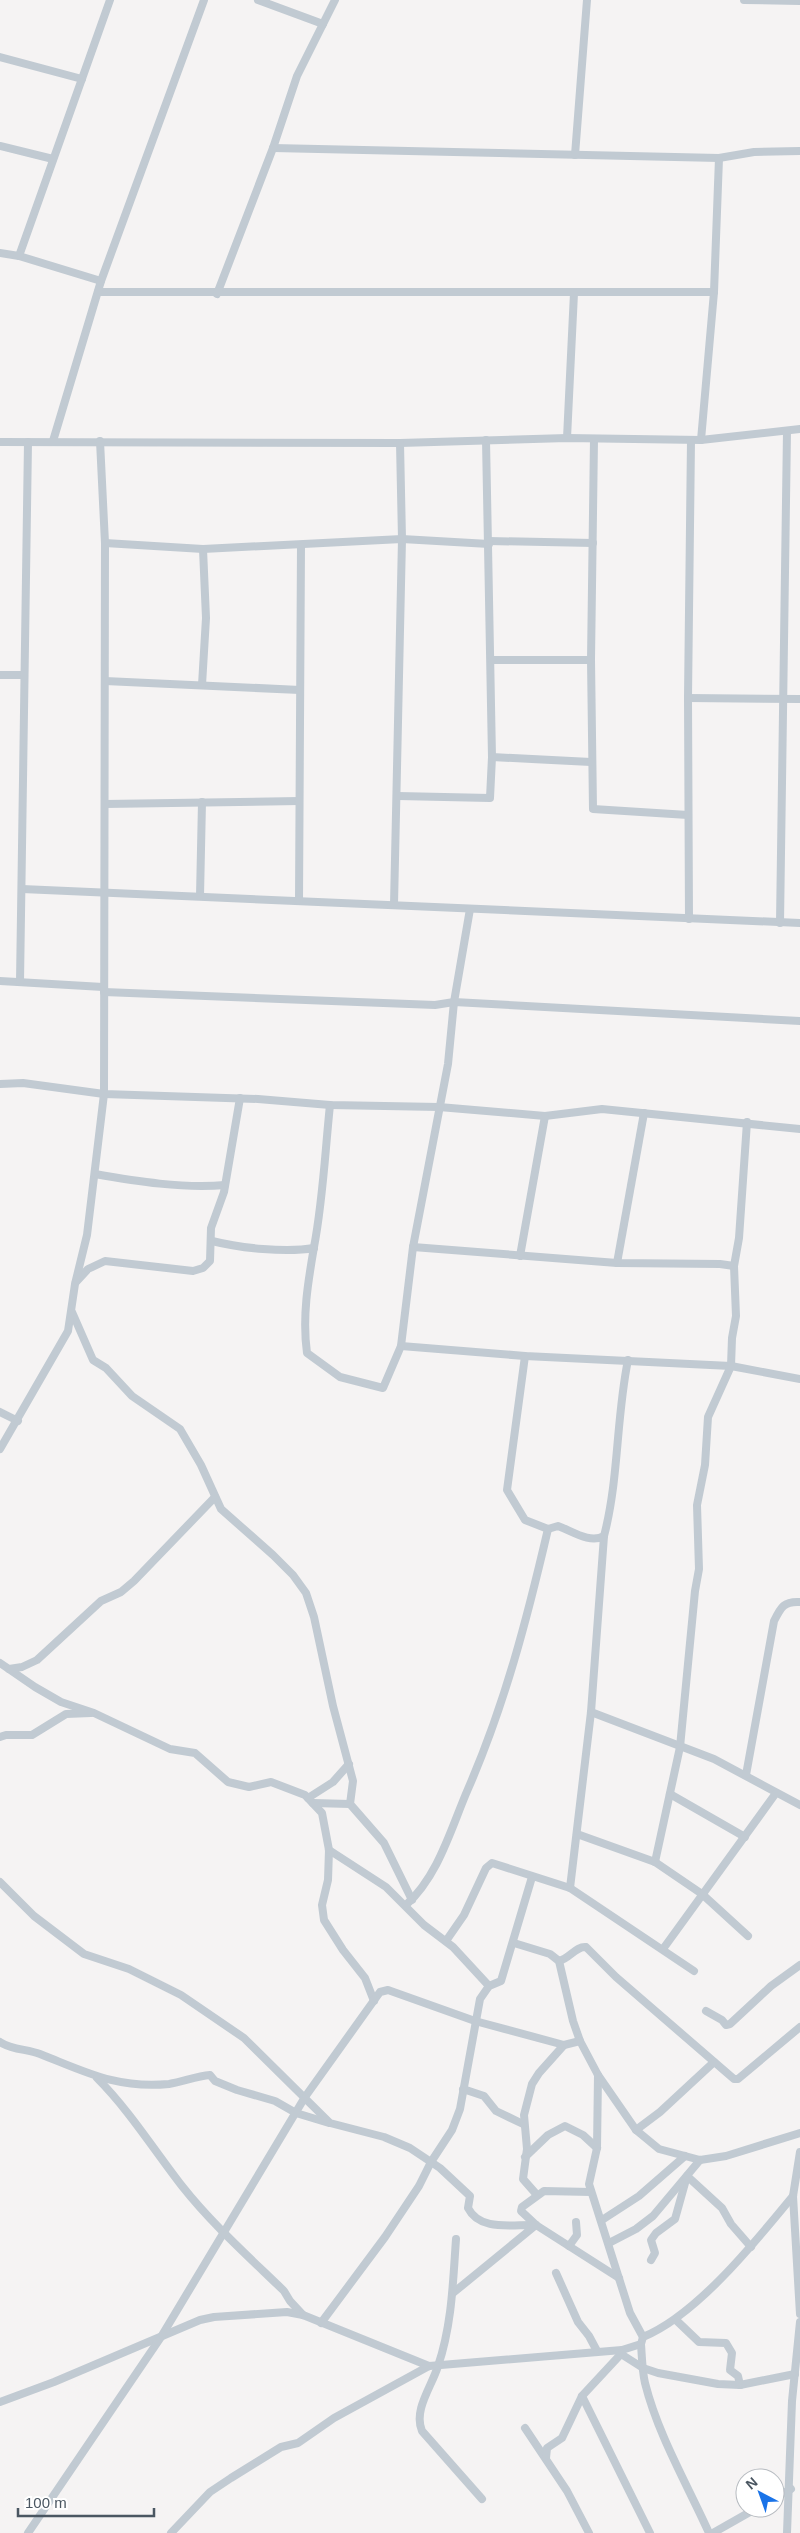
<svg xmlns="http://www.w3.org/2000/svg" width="800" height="2533" font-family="Helvetica,sans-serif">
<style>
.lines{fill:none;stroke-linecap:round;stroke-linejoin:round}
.street{stroke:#c1cad2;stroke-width:8}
</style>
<rect width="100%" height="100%" fill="#f5f3f3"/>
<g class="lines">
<!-- street -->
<g class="street">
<polyline points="258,0 323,24"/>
<polyline points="744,0 800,1"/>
<polyline points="0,57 82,79"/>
<polyline points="0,146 53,159"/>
<polyline points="273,148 719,158 754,152 800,151"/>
<polyline points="575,155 587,0"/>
<polyline points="0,253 19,256 101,281"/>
<polyline points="19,256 110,0"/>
<polyline points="98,292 714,292"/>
<polyline points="217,294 273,148 297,76 335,0"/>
<polyline points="567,438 574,293"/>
<polyline points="594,439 591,660 593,809 688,815"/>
<polyline points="486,440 492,757"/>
<polyline points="701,440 714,292 719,158"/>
<polyline points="53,441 101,281 204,0"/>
<polyline points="0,442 400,443 567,438 701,440 800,429"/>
<polyline points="489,541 593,543"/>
<polyline points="105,543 203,549 402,539 489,544"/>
<polyline points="492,660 591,660"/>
<polyline points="0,675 24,675"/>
<polyline points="105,681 300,690"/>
<polyline points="202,685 206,618 203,549"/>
<polyline points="688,698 800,699"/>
<polyline points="398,796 490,798 492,757 591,762"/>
<polyline points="105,804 299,801"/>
<polyline points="22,889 800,923"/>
<polyline points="200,896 202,802"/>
<polyline points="299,901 301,545"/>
<polyline points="394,905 402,539 400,443"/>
<polyline points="689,919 688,698 691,440"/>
<polyline points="780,923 787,431"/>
<polyline points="0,981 103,987"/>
<polyline points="20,982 28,442"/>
<polyline points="104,992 435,1005 454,1002 800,1021"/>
<polyline points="0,1084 23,1083 104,1094 258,1099 330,1105 439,1107 545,1116 602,1109 800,1129"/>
<path d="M330,1105C325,1152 323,1200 314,1247C308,1282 302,1317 307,1353L340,1377L383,1388L401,1346L525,1356L731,1366L800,1379"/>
<path d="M95,1174C135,1181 184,1189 225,1185"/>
<path d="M212,1241C240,1248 286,1253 314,1248"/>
<polyline points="413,1247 617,1263 720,1264 734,1266"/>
<polyline points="520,1256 545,1116"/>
<polyline points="617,1263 644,1113"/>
<polyline points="76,1282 88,1269 105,1261 193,1271 203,1268 210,1261 211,1228 224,1192 240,1098"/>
<polyline points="72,1312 93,1360 106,1368 132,1396 180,1429 201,1465 221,1509 273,1555 293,1575 306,1593 314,1617 333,1706 353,1781 350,1804 384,1843 412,1900"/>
<polyline points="401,1346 413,1247 448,1064 454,1002 470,909"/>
<path d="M525,1356L507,1490L525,1520L548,1529L558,1526C572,1531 590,1544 604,1536C619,1479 616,1418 628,1360"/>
<polyline points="0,1412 18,1421"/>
<polyline points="0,1449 68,1331 75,1284 87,1235 104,1094 105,543 100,441"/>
<polyline points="0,1663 35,1687 61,1702 94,1713 170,1749 195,1753 228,1782 249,1787 271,1782 305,1795 322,1813 329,1850 328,1880 322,1905 324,1920 343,1950 365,1978 374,2001"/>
<polyline points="9,1669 22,1667 37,1660 101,1601 121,1592 134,1581 215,1497"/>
<polyline points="591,1712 714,1759 800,1805"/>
<polyline points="0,1737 6,1735 32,1735 66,1714 91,1713"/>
<path d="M746,1775L774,1621C781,1607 784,1601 800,1602"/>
<polyline points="670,1794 745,1837"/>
<polyline points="308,1798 333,1782 349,1764"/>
<polyline points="313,1803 350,1804"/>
<polyline points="577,1834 655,1862 702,1894 748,1936"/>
<polyline points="329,1850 386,1887 424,1925 453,1947 489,1986"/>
<polyline points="655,1862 680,1747 695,1591 699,1569 697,1505 705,1465 708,1417 731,1366 732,1338 736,1316 734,1266 739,1238 747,1122"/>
<path d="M0,1882L34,1916L84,1954L129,1969L181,1995L244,2038L330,2123L384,2137L410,2148L440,2168L470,2196L468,2208C480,2232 513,2224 536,2225L453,2293"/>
<polyline points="570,1888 591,1712 604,1536"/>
<path d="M406,1905C439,1875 451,1828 468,1789C505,1704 527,1619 548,1529"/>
<polyline points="446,1941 464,1915 486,1868 492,1863 570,1888 694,1971"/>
<polyline points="514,1943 550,1954 559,1961 573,2021 580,2041 598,2075 597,2148 589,2184 630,2313 643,2337"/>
<polyline points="663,1949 776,1793"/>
<path d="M559,1961C570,1958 576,1946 586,1947L616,1977L734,2079H738L800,2027"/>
<polyline points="706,2011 722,2020 726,2025 730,2024 771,1986 800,1965"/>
<path d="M0,2042C12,2050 27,2049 40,2054C86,2072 117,2089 169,2084C183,2082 196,2076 210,2075L215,2081L237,2090L275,2101L296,2113L329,2123"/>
<polyline points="598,2075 636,2130 659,2149 700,2160 726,2156 800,2133"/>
<path d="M97,2078C129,2110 154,2150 182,2186C212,2224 249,2257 284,2291L290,2301L303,2315"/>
<polyline points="463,2089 484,2096 496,2111 523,2124"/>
<polyline points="636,2130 660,2112 714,2062"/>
<polyline points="800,2152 793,2196 800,2314"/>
<polyline points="525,2157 548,2135 565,2126 583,2135 597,2148"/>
<polyline points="591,2192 544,2191 522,2207 521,2211 536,2225 619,2278"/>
<polyline points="537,2195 523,2179 527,2149 524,2115 532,2084 539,2073 564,2045 580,2041"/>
<polyline points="602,2220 639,2196 685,2156"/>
<path d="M456,2239C453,2281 452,2325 438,2366C432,2386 413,2410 422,2431L482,2499"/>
<polyline points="609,2243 636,2229 653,2216 700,2160"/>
<polyline points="569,2246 577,2235 576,2222"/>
<polyline points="651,2260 655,2253 651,2240 656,2233 675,2219 687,2176 722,2208 731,2224 751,2247"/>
<polyline points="556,2273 578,2322 589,2336 597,2351"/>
<polyline points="676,2320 699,2342 726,2343 732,2353 730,2370 738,2376 740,2385"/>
<polyline points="321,2323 385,2237 419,2186 431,2162 452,2130 460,2109 480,1999 489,1986 501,1981 532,1877"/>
<path d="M641,2344C642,2357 642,2370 645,2383C658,2435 687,2484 709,2533"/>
<polyline points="621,2354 643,2368 658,2373 718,2384 740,2385 795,2374"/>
<polyline points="582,2396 650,2533"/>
<polyline points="0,2402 54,2382 200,2320 214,2317 287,2312 303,2315 429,2366"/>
<polyline points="525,2428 567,2491 589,2533"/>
<polyline points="546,2458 547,2448 562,2438 582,2396 621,2354 622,2350"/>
<polyline points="775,2498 791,2489"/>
<polyline points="28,2533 161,2337 305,2097 380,1992 388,1990 475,2021 564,2045"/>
<path d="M171,2533L210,2492L231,2478L281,2447L298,2443L334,2418L429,2366L622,2350L641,2344L643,2337C697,2315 756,2241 793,2196"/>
<polyline points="713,2533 757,2508"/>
<polyline points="787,2533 792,2401 800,2322"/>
</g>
</g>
<!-- north arrow -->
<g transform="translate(760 2493) rotate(319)"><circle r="24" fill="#ffffff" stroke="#b7bbc0"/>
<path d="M0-4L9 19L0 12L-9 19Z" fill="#1a73e8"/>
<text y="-8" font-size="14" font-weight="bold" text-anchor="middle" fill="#4a5661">N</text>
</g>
<!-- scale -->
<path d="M18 2508v8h136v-8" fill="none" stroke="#4a5661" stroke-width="2.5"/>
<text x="25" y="2508" font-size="15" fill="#4a5661" stroke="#ffffff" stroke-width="4" paint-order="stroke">100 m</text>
</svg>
